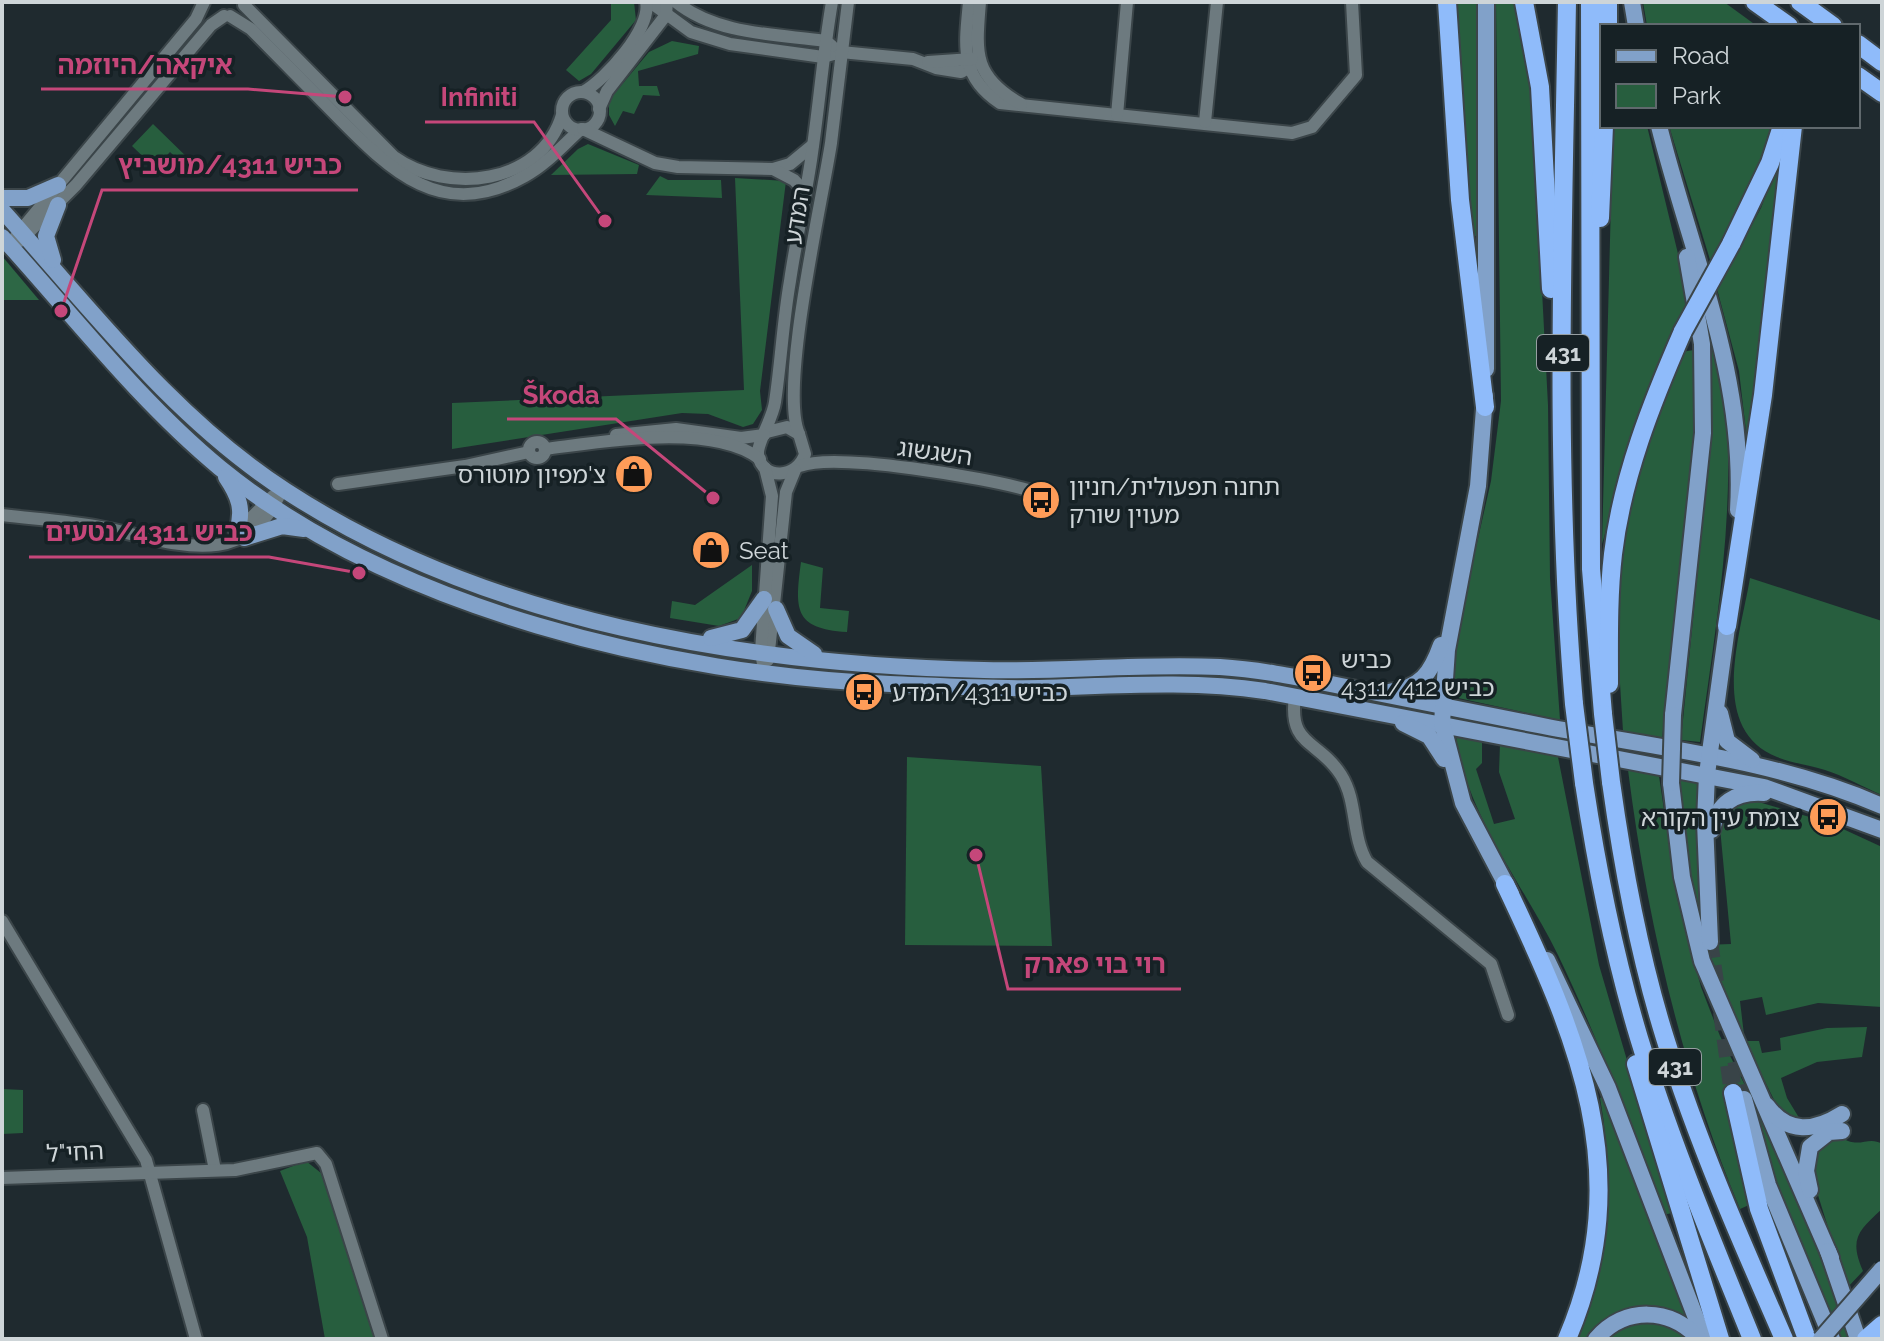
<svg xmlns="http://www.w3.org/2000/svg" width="1884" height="1341" font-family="Raleway,'Noto Sans Hebrew',sans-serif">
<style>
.green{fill:#275e3e}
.forest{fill:#2d6745}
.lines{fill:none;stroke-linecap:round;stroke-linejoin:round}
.major-tunnel{stroke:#394448;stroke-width:16;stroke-dasharray:16 8;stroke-linecap:butt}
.highway-tunnel{stroke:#394448;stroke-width:18;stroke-dasharray:18 9;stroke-linecap:butt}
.minor-casing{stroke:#3b4549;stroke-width:16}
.major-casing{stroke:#3b4549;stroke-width:20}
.highway-casing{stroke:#3b4549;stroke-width:22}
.minor{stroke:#6d7a7f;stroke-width:12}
.major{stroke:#81a1c9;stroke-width:16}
.highway{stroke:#8fbbfa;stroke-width:18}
.major-bridge-casing{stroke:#3b4549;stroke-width:20;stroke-linecap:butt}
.highway-bridge-casing{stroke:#3b4549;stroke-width:22;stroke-linecap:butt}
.major-bridge{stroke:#81a1c9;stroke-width:16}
.highway-bridge{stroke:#8fbbfa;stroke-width:18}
.labels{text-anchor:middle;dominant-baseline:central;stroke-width:7;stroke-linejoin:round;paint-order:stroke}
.shield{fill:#162125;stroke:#979fa2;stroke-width:2}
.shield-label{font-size:22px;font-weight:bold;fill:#ced5d8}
.street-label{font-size:24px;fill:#ced5d8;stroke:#162125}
.poi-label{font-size:24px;fill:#ced5d8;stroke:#162125;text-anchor:start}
.leader{fill:none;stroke:#c5477a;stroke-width:3}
.callout-dot{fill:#c5477a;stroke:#162125;stroke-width:3}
.callout-label{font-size:26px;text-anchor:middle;font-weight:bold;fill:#c5477a;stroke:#162125;stroke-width:7;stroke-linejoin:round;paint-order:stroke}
</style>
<rect width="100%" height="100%" fill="#1f2a2f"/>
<!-- green -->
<g class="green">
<polygon points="611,2 634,2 636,20 591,74 579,81 566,70 611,20"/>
<polygon points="1453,2 1476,2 1479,235 1472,237"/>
<polygon points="1496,2 1514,2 1525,30 1531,80 1548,405 1550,578 1560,720 1449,696 1463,605 1491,481 1501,401"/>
<polygon points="1643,2 1724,2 1757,26 1647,26"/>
<polygon points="672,41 699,46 698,54 638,71 639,86 657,86 660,96 643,95 634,114 623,111 615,126 609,115 609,100 649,52"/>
<polygon points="153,124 194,164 189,170 170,152 155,168 132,146"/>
<polygon points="1613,126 1647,126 1689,299 1643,403 1602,544"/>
<polygon points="1669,126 1773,126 1751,190 1711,263"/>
<polygon points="588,144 639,165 637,174 551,175 578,149"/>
<polygon points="1783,149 1749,457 1739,371 1717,289 1761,208"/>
<polygon points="660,176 668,180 721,180 722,198 646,195"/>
<polygon points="735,178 786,181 760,391 762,410 753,424 743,427 708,414 682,413 452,449 452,403 744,390"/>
<path d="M1717,342C1743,476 1718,609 1700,742L1681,740L1711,437L1707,343Z"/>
<path d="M1694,350V435L1662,739L1623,731C1620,680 1615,628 1620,577C1627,499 1654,425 1681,352Z"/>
<path d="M801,562L823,568L820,608L849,611L847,632C793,629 795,608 801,562Z"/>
<polygon points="752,565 752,591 741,618 719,626 670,618 672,601 695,605"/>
<path d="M1750,578L1882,621V795C1863,787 1844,776 1825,770C1809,765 1792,763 1777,757C1707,729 1741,633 1750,578Z"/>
<path d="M1456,736L1482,741V763L1476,769L1494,824L1515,819L1499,772L1500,744L1558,757L1599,965L1672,1213L1663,1215C1631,1127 1599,1040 1558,955C1524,885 1466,815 1456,736Z"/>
<polygon points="907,757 1041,766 1052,946 905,945"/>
<path d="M1628,770L1659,776L1677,898L1701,987L1720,1036L1787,1168L1852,1339H1841L1725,1091L1749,1205L1740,1209C1682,1070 1647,920 1628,770Z"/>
<polygon points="1679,777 1701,782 1698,857 1701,909 1695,907"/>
<polygon points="1748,799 1830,823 1882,847 1882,1007 1818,1003 1766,1015 1762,997 1740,1001 1744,1035 1704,945 1731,944 1720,828 1724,812"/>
<polygon points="1867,1027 1862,1057 1817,1062 1781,1078 1787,1098 1801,1121 1781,1114 1745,1041 1759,1041 1762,1053 1781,1050 1780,1038 1827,1028"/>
<polygon points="2,1089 23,1090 23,1133 2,1134"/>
<path d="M1603,1096L1693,1325L1671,1312L1589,1339H1576C1607,1260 1615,1181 1600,1098Z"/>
<path d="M1841,1137C1859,1150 1868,1135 1882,1144V1209C1858,1231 1849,1239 1863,1271L1847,1288L1817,1192L1812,1165L1821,1142Z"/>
<polygon points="306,1161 321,1173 375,1339 325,1339 307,1237 280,1171"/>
<polygon points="1657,1320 1692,1339 1603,1339 1627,1323"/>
</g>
<!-- forest -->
<polygon class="forest" points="2,256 39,300 2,300"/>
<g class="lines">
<!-- major-tunnel -->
<g class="major-tunnel">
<polyline points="1710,942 1717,989"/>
<polyline points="1730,1038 1744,1099"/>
</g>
<!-- highway-tunnel -->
<polyline class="highway-tunnel" points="1722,1012 1733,1093"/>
<!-- minor casing -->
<g class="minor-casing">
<g id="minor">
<polyline points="650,2 691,32 730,44 823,57 841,52 913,59 936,68 961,72 980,61"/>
<path d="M676,2C717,35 776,34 826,41L832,46"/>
<path d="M969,2C965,45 959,76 1000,103L1292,133L1312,127L1356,75L1352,2"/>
<path d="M980,2C976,52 972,76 1021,104"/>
<path d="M244,5L394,157C447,195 541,185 562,115"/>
<path d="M230,16L251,29C278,56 305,84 332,111C388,168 440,224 525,176C547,164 563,145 581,129"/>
<polyline points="928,62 972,59"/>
<path d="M583,92C605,80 652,28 646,2"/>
<circle cx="581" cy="111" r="19"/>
<polyline points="599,109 607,91 666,15 667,2"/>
<polyline points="1117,115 1127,2"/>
<polyline points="1205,122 1217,2"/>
<polyline points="583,129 655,163 678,167 773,169 790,164 813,145"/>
<polyline points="773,169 794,180 806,193"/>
<polyline points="16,236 196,19 204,2"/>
<polyline points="20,241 76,185 211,25 224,16"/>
<path d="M767,432L787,427L799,434L805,454C798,478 762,482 758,454C757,443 773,418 775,402C781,362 783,321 790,281C796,240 805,200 811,160C819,107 823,54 832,2"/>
<path d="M799,434C779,388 822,202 831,143C837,96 842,49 848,2"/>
<polyline points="616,435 676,429 741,438 764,435"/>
<circle cx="537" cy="450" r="8"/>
<path d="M545,449C602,442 712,422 760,459"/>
<path d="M800,466C836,452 986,478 1028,490"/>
<polyline points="338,484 465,466 529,452"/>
<path d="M2,515C35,519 68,521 100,527C170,541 246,576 282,489"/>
<polyline points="238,531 273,496"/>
<polyline points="768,660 786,492 795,470"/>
<polyline points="764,671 761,651 772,496 765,468"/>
<path d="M1295,696C1288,747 1318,739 1341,775C1358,802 1351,835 1367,862L1491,964L1508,1015"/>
<polyline points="2,921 146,1160 196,1339"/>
<polyline points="203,1110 215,1170"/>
<polyline points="2,1178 235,1170 317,1153 326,1164 382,1339"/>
</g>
</g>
<!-- major casing -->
<g class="major-casing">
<g id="major">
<polyline points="1486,2 1486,369"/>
<polyline points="1632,2 1636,26"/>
<path d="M1659,126C1691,254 1746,376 1738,510"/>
<polyline points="2,198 28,198 58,185"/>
<path d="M2,210C90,308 174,419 286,491C487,622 747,665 984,670C1062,672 1141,663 1220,667C1268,670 1314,681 1362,690C1422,702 1482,714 1543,726C1656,748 1775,759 1882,806"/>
<path d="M2,237C73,315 138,400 220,468C393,609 670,675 890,684C940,686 989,689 1039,688C1114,686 1189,680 1265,691L1764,787L1882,830"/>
<polyline points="53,260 46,236 58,205"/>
<polyline points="1485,396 1478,486 1447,650 1442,723 1463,803 1511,894"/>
<path d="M226,477C239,496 244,510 237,531"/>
<polyline points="244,538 282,526 304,529"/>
<polyline points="776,609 788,636 814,654"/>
<polyline points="711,638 742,630 764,599"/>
<path d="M1389,692C1421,688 1431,673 1441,645"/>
<polyline points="1720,713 1727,741 1752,760"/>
<polyline points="1673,715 1703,433 1702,344 1687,257"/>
<polyline points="1403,723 1429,736 1444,759"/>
<polyline points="1671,783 1682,877 1702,961 1831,1258"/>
<path d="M1712,830C1717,803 1736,791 1764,793"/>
<polyline points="1710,942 1705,822 1707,774 1729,613"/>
<polyline points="1547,960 1608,1088 1704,1339"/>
<polyline points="1744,1099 1768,1185 1832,1339"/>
<path d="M1767,1106C1788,1135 1815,1131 1842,1114"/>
<polyline points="1810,1190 1806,1171 1810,1147 1829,1132 1842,1131"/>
<polyline points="1828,1251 1858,1339"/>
<path d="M1596,1339C1625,1306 1670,1307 1699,1339"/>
</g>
</g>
<!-- highway casing -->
<g class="highway-casing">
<g id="highway">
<polyline points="1447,2 1460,200 1485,407"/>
<polyline points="1524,2 1540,87 1551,289"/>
<path d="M1567,2C1563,236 1554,471 1574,704"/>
<polyline points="1590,2 1591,569 1603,714"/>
<polyline points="1755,2 1789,26"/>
<polyline points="1800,2 1833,26"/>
<polyline points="1608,26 1608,2"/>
<polyline points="1858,44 1882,62"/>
<polyline points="1858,76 1882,93"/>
<polyline points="1600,218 1604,126"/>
<polyline points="1731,244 1770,163 1782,126"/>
<polyline points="1727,626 1763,395 1793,126"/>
<path d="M1609,684C1609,641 1608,597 1613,554C1622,477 1652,402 1683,331"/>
<path d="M1611,782C1623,868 1639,955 1665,1038C1697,1141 1741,1241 1784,1339"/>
<path d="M1584,783C1597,869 1614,955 1639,1038C1670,1140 1712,1240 1752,1339"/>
<path d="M1505,884C1577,1036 1638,1173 1567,1339"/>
<polyline points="1636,1064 1720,1339"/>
<polyline points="1733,1093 1759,1209 1807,1339"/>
<polyline points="1866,1339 1882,1325"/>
</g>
</g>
<!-- minor -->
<use href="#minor" class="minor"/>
<!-- major -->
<use href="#major" class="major"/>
<!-- highway -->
<use href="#highway" class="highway"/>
<!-- major-bridge casing -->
<g class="major-bridge-casing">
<g id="major-bridge">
<polyline points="1671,783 1673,715"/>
<polyline points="1821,1339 1882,1269"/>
</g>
</g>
<!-- highway-bridge casing -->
<g class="highway-bridge-casing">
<g id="highway-bridge">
<polyline points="1683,331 1731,244"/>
<polyline points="1574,704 1584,783"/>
<polyline points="1603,714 1611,782"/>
</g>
</g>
<!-- major-bridge -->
<use href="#major-bridge" class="major-bridge"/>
<!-- highway-bridge -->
<use href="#highway-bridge" class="highway-bridge"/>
</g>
<!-- icons -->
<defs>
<g id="shop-disc" transform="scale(2)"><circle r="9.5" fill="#fe9c58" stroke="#162125"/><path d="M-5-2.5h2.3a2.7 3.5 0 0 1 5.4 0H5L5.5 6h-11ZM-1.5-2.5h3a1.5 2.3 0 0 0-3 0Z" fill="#111"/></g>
<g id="bus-disc" transform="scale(2)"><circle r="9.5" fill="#fe9c58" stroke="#162125"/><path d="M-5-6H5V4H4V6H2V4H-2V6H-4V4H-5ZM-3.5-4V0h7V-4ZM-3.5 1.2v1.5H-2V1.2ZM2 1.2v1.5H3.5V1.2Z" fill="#111"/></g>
</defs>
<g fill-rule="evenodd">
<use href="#shop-disc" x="634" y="474"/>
<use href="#bus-disc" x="1041" y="500"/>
<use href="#shop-disc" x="711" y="550"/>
<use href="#bus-disc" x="1313" y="673"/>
<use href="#bus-disc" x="864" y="692"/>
<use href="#bus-disc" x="1828" y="817"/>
</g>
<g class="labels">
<!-- shield labels -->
<g class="shield">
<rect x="1537" y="335" width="52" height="36" rx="6"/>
<rect x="1649" y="1049" width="52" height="36" rx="6"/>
</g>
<g class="shield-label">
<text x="1563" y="353">431</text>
<text x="1675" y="1067">431</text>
</g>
<!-- street labels -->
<g class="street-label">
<text transform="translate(797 215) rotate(-81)">המדע</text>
<text transform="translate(935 452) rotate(8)">השגשוג</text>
<text transform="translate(75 1152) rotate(-3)">החי"ל</text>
</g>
<!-- poi labels -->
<g class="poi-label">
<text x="606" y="474" text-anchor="end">צ'מפיון מוטורס</text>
<text x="1069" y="486">תחנה תפעולית/חניון<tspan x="1069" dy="28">מעוין שורק</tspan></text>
<text x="739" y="550">Seat</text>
<text x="1341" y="659">כביש<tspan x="1341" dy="28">4311/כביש 412</tspan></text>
<text x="892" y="692">כביש 4311/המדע</text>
<text x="1800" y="817" text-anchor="end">צומת עין הקורא</text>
</g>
</g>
<!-- callouts -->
<path class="leader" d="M345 97L248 89H41M605 221L534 122H425M61 311L102 190H358M713 498L616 419H507M359 573L269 557H29M976 855L1008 989H1181"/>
<g class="callout-dot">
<circle cx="345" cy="97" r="8"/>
<circle cx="605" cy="221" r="8"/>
<circle cx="61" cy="311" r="8"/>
<circle cx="713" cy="498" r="8"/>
<circle cx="359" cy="573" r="8"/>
<circle cx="976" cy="855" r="8"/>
</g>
<g class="callout-label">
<text x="145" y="74">איקאה/היוזמה</text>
<text x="479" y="106">Infiniti</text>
<text x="230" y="174">כביש 4311/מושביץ</text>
<text x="561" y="404">Škoda</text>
<text x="149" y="541">כביש 4311/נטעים</text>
<text x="1095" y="973">רוי בוי פארק</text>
</g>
<!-- border -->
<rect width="1884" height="1341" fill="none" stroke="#ced5d8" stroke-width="8"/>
<!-- legend -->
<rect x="1600" y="24" width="260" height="104" fill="#162125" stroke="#60696d" stroke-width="2"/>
<rect x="1616" y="50" width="40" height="12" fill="#81a1c9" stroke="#60696d" stroke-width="2"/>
<text x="1672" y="64" font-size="24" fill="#ced5d8">Road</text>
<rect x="1616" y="84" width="40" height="24" fill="#275e3e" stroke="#60696d" stroke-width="2"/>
<text x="1672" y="104" font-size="24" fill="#ced5d8">Park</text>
</svg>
